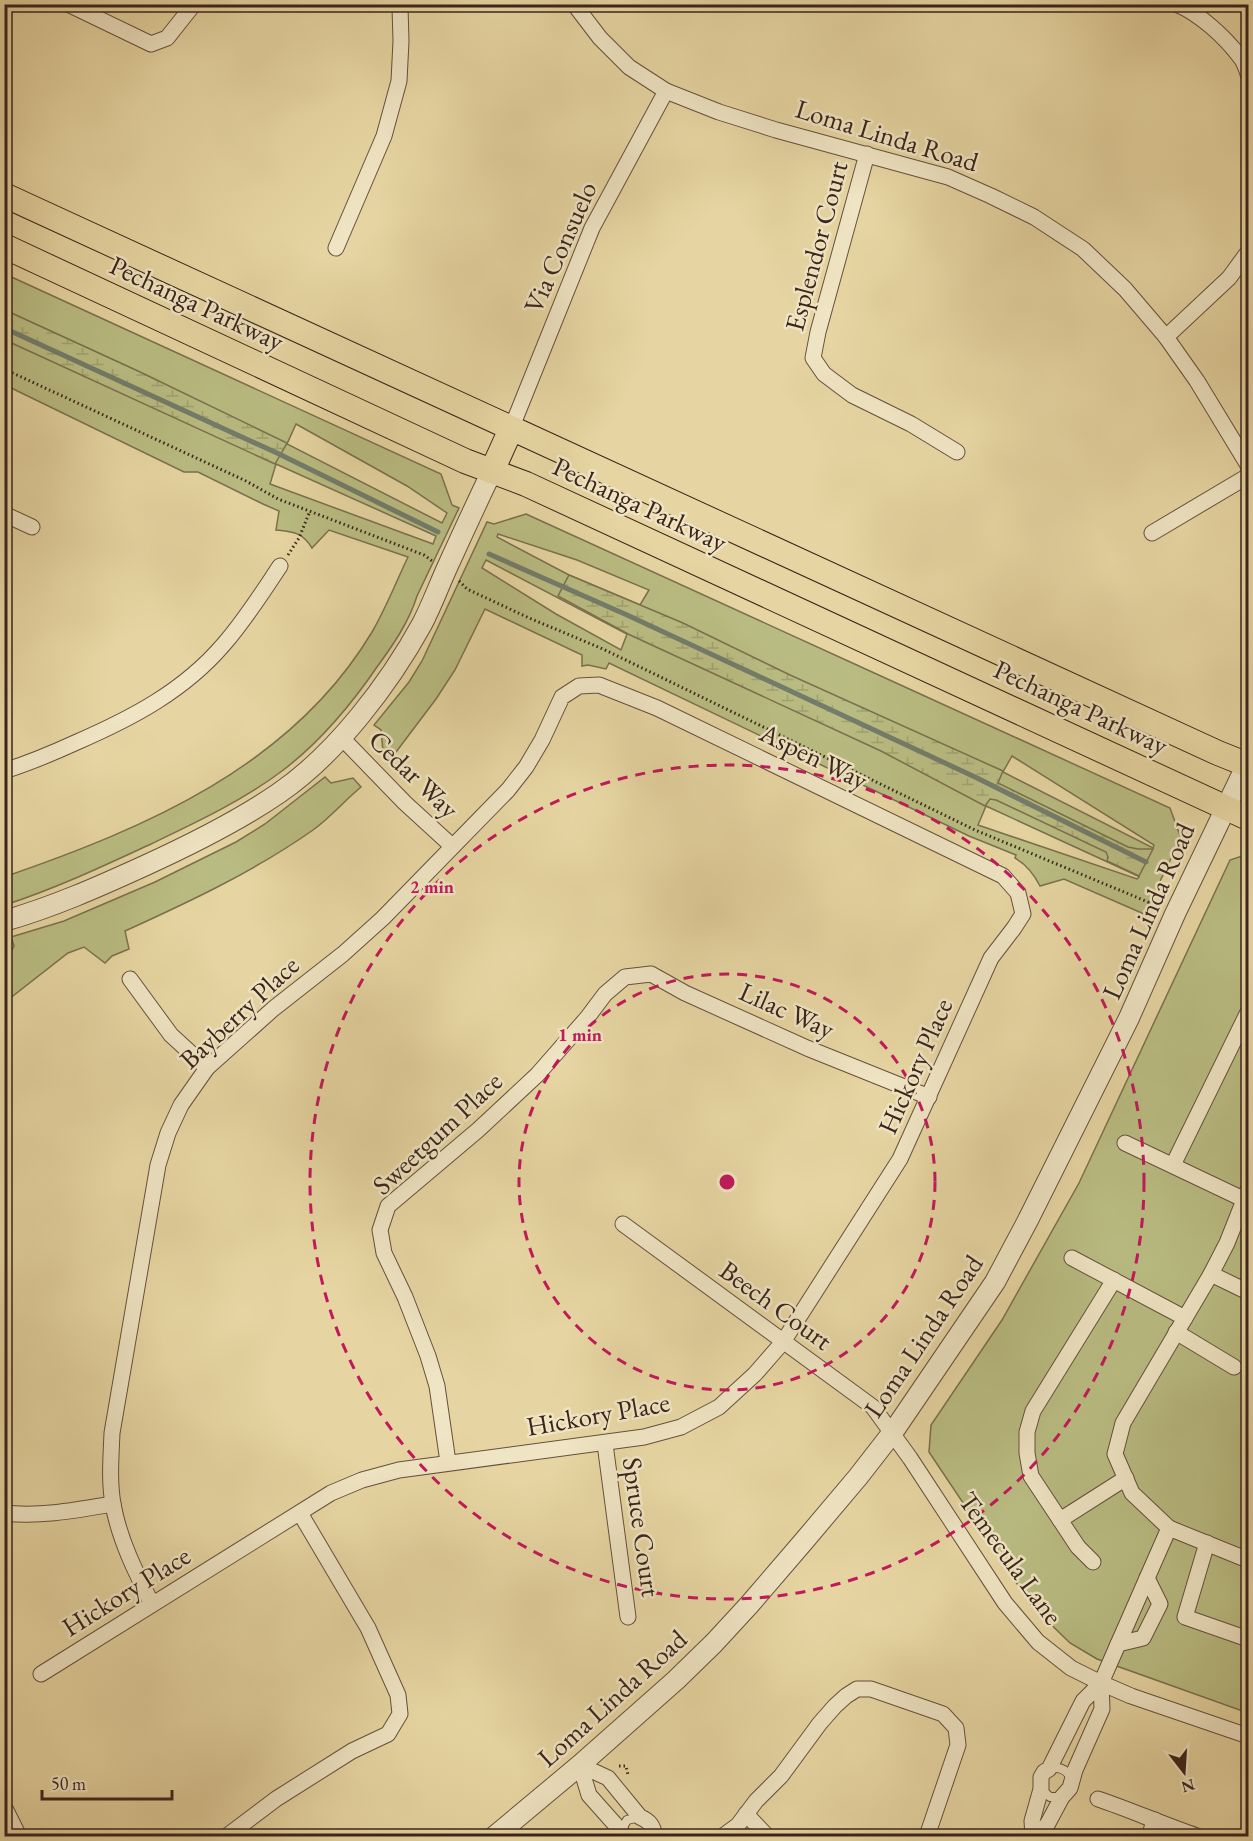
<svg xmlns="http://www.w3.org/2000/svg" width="1253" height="1841" font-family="'EB Garamond',serif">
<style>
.green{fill:#b9bc82;stroke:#7a704e;stroke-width:1.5;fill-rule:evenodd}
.wetland{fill:url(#wetland-marsh);stroke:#7a704e;stroke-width:1.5}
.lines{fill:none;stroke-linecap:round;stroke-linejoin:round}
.stream{stroke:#727d6b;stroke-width:5}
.service-casing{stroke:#65503d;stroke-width:10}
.minor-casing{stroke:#65503d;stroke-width:17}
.tertiary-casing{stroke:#65503d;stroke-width:22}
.primary-casing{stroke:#3a241b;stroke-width:26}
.path{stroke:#3a241b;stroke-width:3;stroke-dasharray:1.5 3;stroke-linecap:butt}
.service{stroke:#efe4c3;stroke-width:8}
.minor{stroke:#efe4c3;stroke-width:15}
.tertiary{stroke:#efe4c3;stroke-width:20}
.primary{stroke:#e6d5a2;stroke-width:24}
.ring{fill:none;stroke:#c2185b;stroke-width:3;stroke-dasharray:10 8}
.labels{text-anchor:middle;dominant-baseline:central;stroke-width:5;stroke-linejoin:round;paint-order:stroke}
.street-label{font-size:27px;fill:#3a241b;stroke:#efe4c3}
.centre{fill:#c2185b;stroke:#efe4c3;stroke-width:3}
.ring-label{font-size:18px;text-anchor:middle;font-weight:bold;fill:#c2185b;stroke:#efe4c3;stroke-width:5;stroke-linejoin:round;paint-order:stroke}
</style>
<defs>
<pattern id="wetland-marsh" width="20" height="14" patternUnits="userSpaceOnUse" patternTransform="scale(1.5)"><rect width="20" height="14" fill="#b9bc82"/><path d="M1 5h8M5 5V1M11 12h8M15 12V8" fill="none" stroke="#a0a170"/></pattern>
</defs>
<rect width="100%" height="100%" fill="#e6d5a2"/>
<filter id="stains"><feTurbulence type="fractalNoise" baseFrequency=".00333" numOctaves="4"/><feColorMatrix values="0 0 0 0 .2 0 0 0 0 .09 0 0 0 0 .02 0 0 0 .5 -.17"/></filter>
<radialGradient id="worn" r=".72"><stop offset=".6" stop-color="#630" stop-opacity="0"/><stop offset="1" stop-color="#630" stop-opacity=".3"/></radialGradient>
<!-- green -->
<g class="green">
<path d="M5,274L441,474L452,505L459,508L417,596C409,622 393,645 377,667C351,705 319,743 282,771C242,801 197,822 151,844C101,867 57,888 5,905L4,877C146,828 292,766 372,632C386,608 396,582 408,557L329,530L312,548C302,532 294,532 276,530L279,511L263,504L198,472H184L5,385ZM296,424L407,486L447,513L442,523L287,444ZM276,464L436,536L433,544L270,484Z"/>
<path d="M526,514C740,613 956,709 1170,808L1181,838L1144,914L1064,879L1040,886C1034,874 1027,865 1015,858L1016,855L969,836L609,663L606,669L588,665L582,666V655L485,609L455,670L436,699L390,760L383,751L381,730L374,725L409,682L422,661L487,522L494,524ZM498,534L577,560L649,590L640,605L569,575L497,537ZM486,560L627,634L621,650L556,614L482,568ZM1012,756L1154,845L1153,848L1003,772ZM986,806L1138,876L1139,877L1137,879L978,825Z"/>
<path d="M325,777L331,783L353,778L361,787C344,801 330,818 313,830C255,871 189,902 125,931L129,949L112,956L105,963L84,947L68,953L9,999C2,976 2,967 14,946L11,937L64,921L155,882L236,842L265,824Z"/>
<polygon points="1248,854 1248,1713 1097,1659 1070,1643 1032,1606 929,1452 931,1425 1002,1320 1079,1183 1230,860"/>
</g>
<!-- wetland -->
<g class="wetland">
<polygon points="5,310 138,371 287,443 275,464 5,340"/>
<polygon points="569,575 683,623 790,675 1003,771 998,783 1128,847 1138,849 1153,849 1139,876 1107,861 1108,857 1106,852 996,800 990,799 985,806 881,751 628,634 558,596"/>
</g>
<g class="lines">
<!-- stream -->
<g class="stream">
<polyline points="4,328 277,453 438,532"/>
<polyline points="489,554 627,615 975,777 1146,862"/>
</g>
<!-- service casing -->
<g class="service-casing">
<g id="service">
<path d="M1049,1769C1059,1766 1066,1769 1071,1778"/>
<polyline points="1041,1789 1050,1797 1062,1797"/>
<polyline points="621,1831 627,1820 640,1817"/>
</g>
</g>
<!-- minor casing -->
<g class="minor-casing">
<g id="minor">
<polyline points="68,4 151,44 167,38 194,4"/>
<polyline points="574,4 600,38 629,67 666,91 719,112 776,130 948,177 991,196 1034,217 1083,249 1125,289 1166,337 1197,381 1248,465"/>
<path d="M1176,4C1199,13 1225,37 1240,57C1244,61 1246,68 1248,74"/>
<polyline points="867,154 818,332 813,358 824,374 852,395 911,424 957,452"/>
<polyline points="336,248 384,136 399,81 401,41 400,7"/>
<polyline points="1166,337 1229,278 1248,252"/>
<polyline points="511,429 592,228 666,91"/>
<polyline points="4,514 32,527"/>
<polyline points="1152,533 1248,476"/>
<polyline points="341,737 405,803 452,846"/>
<path d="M4,771C29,763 53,753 77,742C132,718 184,691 224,644C245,620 262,593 280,566"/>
<polyline points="130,979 171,1035 207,1068"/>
<polyline points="1125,1143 1245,1200"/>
<polyline points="1173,1165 1248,1012"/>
<polyline points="623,1224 873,1407 910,1458 1005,1603 1038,1642 1071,1668 1101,1683 1131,1696 1248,1736"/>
<polyline points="1072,1258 1185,1318"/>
<polyline points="1211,1274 1248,1292"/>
<polyline points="1176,1332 1234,1367"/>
<polyline points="605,1444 628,1617"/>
<polyline points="448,1462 437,1386 428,1356 405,1297 384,1253 380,1230 388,1206 478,1130 537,1075 587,1018 605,994 625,977 651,974 685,993 807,1048 929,1097"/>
<path d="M4,1513C41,1517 77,1510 113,1504"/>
<polyline points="1060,1520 1126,1478"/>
<polyline points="1169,1528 1132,1493 1115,1454 1123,1423 1211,1274 1227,1243 1248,1190"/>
<polyline points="1207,1543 1185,1617 1248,1639"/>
<polyline points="1093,1562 1078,1547 1031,1476 1027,1453 1027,1432 1033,1411 1114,1280"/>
<polyline points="1118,1644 1143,1638 1160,1604 1147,1578"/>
<path d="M41,1674L331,1493L362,1480L399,1470L644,1437L681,1427L719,1407L755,1374L783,1342L900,1159L991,958L1014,928L1023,914L1018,893L1003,876L657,708L599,685L579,686L562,697L542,740L526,767L508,790L383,918L343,954L273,1009L207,1068L181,1105L168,1133L158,1165L112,1433C111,1457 109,1481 113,1504C119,1539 136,1573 152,1604"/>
<path d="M580,1765L608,1778L640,1817C650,1821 653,1826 655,1836"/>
<polyline points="580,1765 589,1795 621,1831 621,1836"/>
<path d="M1098,1799C1131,1810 1164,1825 1197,1836"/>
<polyline points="746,1814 767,1836"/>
<polyline points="227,1836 276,1799 352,1751 388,1734 400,1714 398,1695 368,1628 300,1513"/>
<polyline points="723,1836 738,1825 756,1801 781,1776 820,1723 835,1706 846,1696 857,1689 871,1689 943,1714 956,1728 958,1745 927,1836"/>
<polyline points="1033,1836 1032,1821 1041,1789 1041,1777 1044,1772 1049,1769 1083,1701 1101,1683 1169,1528 1248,1560"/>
<polyline points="1034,1836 1047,1825 1062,1797 1070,1788 1075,1770 1102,1709 1101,1683"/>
<polyline points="1149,1836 1155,1820"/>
</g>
</g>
<!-- tertiary casing -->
<g class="tertiary-casing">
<g id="tertiary">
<path d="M4,921C53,907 98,887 144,866C190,845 237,822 279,793C336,754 389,684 422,624C431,607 438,588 446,570C461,537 476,504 492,471"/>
<polyline points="4,1812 16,1836"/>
<polyline points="495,1836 580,1765 676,1680 714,1643 749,1605 804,1541 858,1477 893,1432 995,1282 1028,1220 1129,1018 1175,914 1247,764"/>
</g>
</g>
<!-- primary casing -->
<g class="primary-casing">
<g id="primary">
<polyline points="4,195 1218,753 1248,765"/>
<polyline points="4,246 465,461 526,484 1248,818"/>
<polyline points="492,471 511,429"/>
</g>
</g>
<!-- path -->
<g class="path">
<polyline points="4,369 246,481 278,499 424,555 432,561"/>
<polyline points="288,555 299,538 310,511"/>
<polyline points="459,581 467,589 529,618 603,649 975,830 1160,907"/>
<polyline points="619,1766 626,1766 628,1775"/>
</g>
<!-- service -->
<use href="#service" class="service"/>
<!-- minor -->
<use href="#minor" class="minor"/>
<!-- tertiary -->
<use href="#tertiary" class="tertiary"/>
<!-- primary -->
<use href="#primary" class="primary"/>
</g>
<!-- distance rings -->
<g class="ring">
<circle cx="727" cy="1182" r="208"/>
<circle cx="727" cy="1182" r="417"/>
</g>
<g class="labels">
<!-- street labels -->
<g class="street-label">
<text transform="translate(887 135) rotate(17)">Loma Linda Road</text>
<text transform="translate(816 246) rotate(-75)">Esplendor Court</text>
<text transform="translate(560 247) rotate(-66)">Via Consuelo</text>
<text transform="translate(197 303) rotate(25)">Pechanga Parkway</text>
<text transform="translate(640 504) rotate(25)">Pechanga Parkway</text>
<text transform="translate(1081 707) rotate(25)">Pechanga Parkway</text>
<text transform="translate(814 756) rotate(26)">Aspen Way</text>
<text transform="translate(414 774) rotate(44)">Cedar Way</text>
<text transform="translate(1148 911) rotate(-66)">Loma Linda Road</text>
<text transform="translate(787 1010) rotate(24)">Lilac Way</text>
<text transform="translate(239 1012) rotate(-43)">Bayberry Place</text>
<text transform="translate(915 1066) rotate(-66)">Hickory Place</text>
<text transform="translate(437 1133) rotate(-43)">Sweetgum Place</text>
<text transform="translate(776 1305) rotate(36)">Beech Court</text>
<text transform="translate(923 1336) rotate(-56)">Loma Linda Road</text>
<text transform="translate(598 1414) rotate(-10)">Hickory Place</text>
<text transform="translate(642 1527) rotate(82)">Spruce Court</text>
<text transform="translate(1011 1558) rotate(54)">Temecula Lane</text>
<text transform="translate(126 1591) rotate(-32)">Hickory Place</text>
<text transform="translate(612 1698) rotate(-42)">Loma Linda Road</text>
</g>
</g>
<circle cx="727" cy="1182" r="9" class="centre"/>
<g class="ring-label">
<text x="432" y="893">2 min</text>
<text x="580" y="1041">1 min</text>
</g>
<!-- margin -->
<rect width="1253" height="1841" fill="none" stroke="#e6d5a2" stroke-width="24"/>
<rect x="6" y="6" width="1241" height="1829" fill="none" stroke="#3a241b" stroke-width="3"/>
<rect x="12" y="12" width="1229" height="1817" fill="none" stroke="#3a241b" stroke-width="1.5"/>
<!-- north arrow -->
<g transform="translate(1184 1772) rotate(163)" stroke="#efe4c3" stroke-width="4.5" paint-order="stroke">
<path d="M0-4.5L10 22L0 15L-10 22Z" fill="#3a241b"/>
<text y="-9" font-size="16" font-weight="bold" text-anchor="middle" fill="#3a241b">N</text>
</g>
<!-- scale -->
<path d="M42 1790v9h130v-9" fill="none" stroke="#3a241b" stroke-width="3"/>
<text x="51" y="1790" font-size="18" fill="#3a241b" stroke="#efe4c3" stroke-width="4.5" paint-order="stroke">50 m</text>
<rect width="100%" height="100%" filter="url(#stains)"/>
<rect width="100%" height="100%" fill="url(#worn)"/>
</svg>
